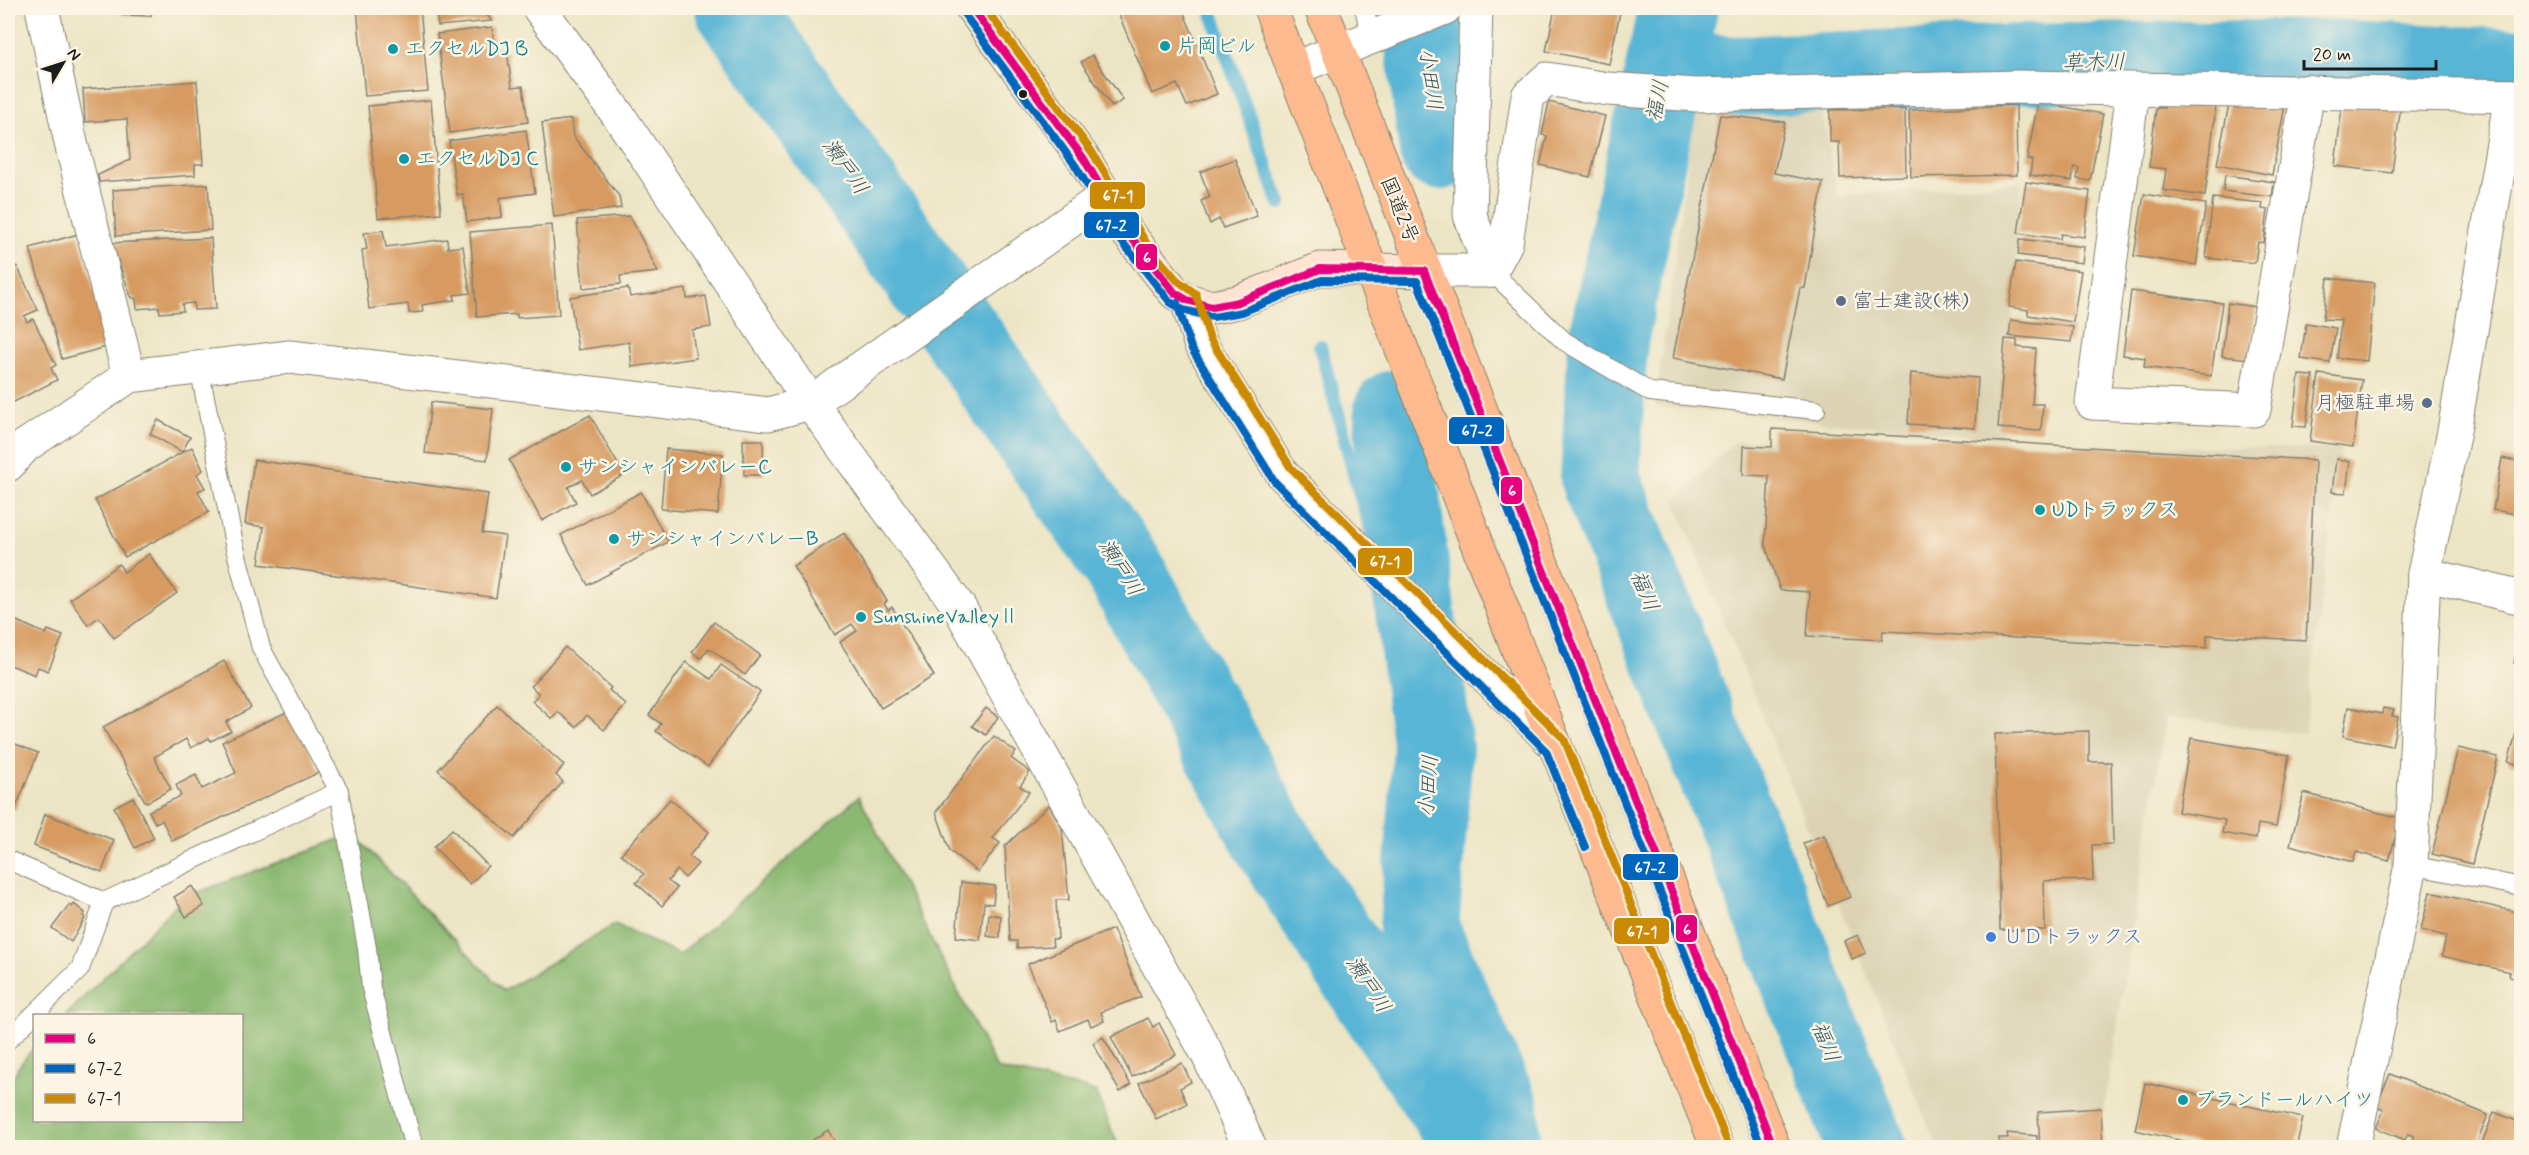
<svg xmlns="http://www.w3.org/2000/svg" width="2529" height="1155" font-family="Mynerve,'Klee One',sans-serif">
<style>
.built{fill:#dbd3b4}
.forest{fill:#8cb972;stroke:#546a47;stroke-width:1.5}
.lines{fill:none;stroke-linecap:round;stroke-linejoin:round}
.stream{stroke:#58b5d6;stroke-width:14}
.river{stroke:#58b5d6;stroke-width:80}
.building{fill:#d79b62}
.lane-casing{stroke:#848070;stroke-width:20}
.street-casing{stroke:#848070;stroke-width:35}
.secondary-casing{stroke:#848070;stroke-width:35}
.highway-casing{stroke:#848070;stroke-width:35}
.lane{stroke:#fff;stroke-width:18}
.street{stroke:#fff;stroke-width:33}
.secondary{stroke:#fee3d2;stroke-width:33}
.highway{stroke:#fcba8e;stroke-width:33}
.bus-1-casing{stroke:#fcf5e5;stroke-width:12}
.bus-2-casing{stroke:#fcf5e5;stroke-width:12}
.bus-3-casing{stroke:#fcf5e5;stroke-width:12}
.bus-1{stroke:#e5007d;stroke-width:8}
.bus-2{stroke:#0065bd;stroke-width:8}
.bus-3{stroke:#cb8a06;stroke-width:8}
.culture-dot{fill:#0f9aa8;stroke:#fcf5e5;stroke-width:2}
.bus-dot{fill:#1c1c1c;stroke:#fcf5e5;stroke-width:2}
.service-dot{fill:#5c6f8a;stroke:#fcf5e5;stroke-width:2}
.shop-dot{fill:#3f7fe0;stroke:#fcf5e5;stroke-width:2}
.labels{text-anchor:middle;dominant-baseline:central;stroke-width:5;stroke-linejoin:round;paint-order:stroke}
.culture-label{font-size:20px;fill:#0d838f;stroke:#fcf5e5;text-anchor:start}
.street-label{font-size:20px;fill:#1c1c1c;stroke:#fcf5e5}
.service-label{font-size:20px;fill:#4e5e75;stroke:#fcf5e5;text-anchor:start}
.shop-label{font-size:20px;fill:#366cbe;stroke:#fcf5e5;text-anchor:start}
.water-label{font-size:21px;font-style:italic;fill:#345966;stroke:#fcf5e5}
.line-badge{stroke:#fcf5e5;stroke-width:2}
.badge-label{font-size:16px;text-anchor:middle;font-weight:bold;fill:#fff}
</style>
<rect width="100%" height="100%" fill="#fcf5e5"/>
<filter id="ink" filterUnits="userSpaceOnUse"><feTurbulence type="fractalNoise" baseFrequency=".0167" numOctaves="2"/><feDisplacementMap in="SourceGraphic" scale="12" xChannelSelector="R" yChannelSelector="G"/><feConvolveMatrix kernelMatrix="1 2 1 2 8 2 1 2 1" color-interpolation-filters="sRGB"/></filter>
<filter id="wash" filterUnits="userSpaceOnUse"><feTurbulence type="fractalNoise" baseFrequency=".008" numOctaves="4" result="noise"/><feDisplacementMap in="SourceGraphic" scale="24" xChannelSelector="R" yChannelSelector="G"/><feGaussianBlur stdDeviation="1.35" result="paint"/><feColorMatrix in="noise" values="0 0 0 0 0 0 0 0 0 0 0 0 0 0 0 0 0 1.4 0 .05"/><feComposite in="paint" operator="in"/></filter>
<g filter="url(#wash)">
<rect width="100%" height="100%" fill="#ece5c5"/>
<!-- built -->
<g class="built">
<polygon points="1821,107 1838,196 2022,182 2003,439 1655,406 1695,111"/>
<polygon points="1735,441 2341,449 2304,734 2166,717 2099,1140 1993,1147 1937,1147 1675,501"/>
</g>
<!-- forest -->
<path class="forest" d="M859,796L997,1069L1095,1091L1119,1147H8C8,1101 0,1083 34,1048V1120H242V1016L66,1015L183,898L353,834L504,991L615,924L679,955Z"/>
<g class="lines">
<!-- stream -->
<g class="stream">
<polyline points="1210,8 1280,204"/>
<polyline points="1320,346 1357,485 1381,560"/>
<polyline points="1392,596 1428,712"/>
</g>
<!-- river -->
<g class="river">
<polyline points="735,8 1122,565 1270,837 1336,941 1475,1148"/>
<polyline points="1420,8 1439,150"/>
<polyline points="1678,8 1608,340 1600,479 1867,1148"/>
<polyline points="1667,69 1733,76 2021,64 2323,59 2522,69"/>
<polyline points="1394,410 1396,465 1433,748 1419,929 1499,1108 1501,1147"/>
</g>
</g>
<g id="blocks">
<!-- building -->
<g class="building">
<polygon points="123,8 152,8 151,16 122,15"/>
<polygon points="357,8 420,8 428,91 365,96"/>
<polygon points="436,8 481,8 492,21 438,26"/>
<polygon points="1116,8 1182,8 1217,94 1187,106 1177,84 1152,94"/>
<polygon points="1555,8 1621,8 1609,64 1546,51"/>
<polygon points="492,27 495,52 507,51 512,87 523,86 528,122 450,133 437,34"/>
<polygon points="1092,55 1123,100 1112,107 1081,62"/>
<polygon points="197,81 203,164 195,164 195,175 99,182 98,175 130,160 127,119 85,122 83,89"/>
<polygon points="2230,99 2277,99 2284,111 2272,175 2217,164"/>
<polygon points="431,100 441,213 378,218 368,106"/>
<polygon points="2164,101 2216,106 2205,196 2163,190 2166,169 2149,167 2156,108 2164,108"/>
<polygon points="1549,102 1605,116 1590,177 1540,165 1547,136 1542,135"/>
<polygon points="2038,102 2103,114 2090,181 2077,179 2079,168 2074,167 2072,181 2030,175 2032,160 2027,159"/>
<polygon points="2016,105 2017,175 1911,177 1909,110"/>
<polygon points="2401,105 2392,173 2335,166 2342,106"/>
<polygon points="1905,109 1906,176 1840,178 1839,142 1830,142 1830,110"/>
<polygon points="1720,115 1785,122 1774,173 1823,182 1805,288 1800,288 1782,379 1673,358"/>
<polygon points="571,119 573,136 619,196 621,208 554,217 542,123"/>
<polygon points="526,130 535,193 500,198 502,217 467,222 463,194 457,195 449,141"/>
<polygon points="1235,159 1257,216 1223,228 1219,219 1210,224 1201,201 1210,197 1200,172"/>
<polygon points="2225,175 2274,182 2272,197 2223,191"/>
<polygon points="2026,182 2090,191 2084,237 2061,234 2060,239 2018,233"/>
<polygon points="208,184 211,230 116,236 113,190"/>
<polygon points="2144,194 2206,204 2196,265 2134,256"/>
<polygon points="2213,198 2263,203 2262,209 2268,210 2264,243 2258,242 2255,263 2206,258"/>
<polygon points="630,216 658,272 620,276 621,284 583,288 577,220"/>
<polygon points="552,225 559,315 517,318 517,314 477,317 470,232"/>
<polygon points="383,230 386,247 447,239 448,248 463,246 470,293 454,295 455,300 422,305 423,312 409,313 408,304 369,309 362,250 367,249 364,233"/>
<polygon points="78,234 110,346 62,359 30,248"/>
<polygon points="211,238 216,309 194,310 194,303 182,304 183,311 160,313 159,307 137,309 136,299 131,297 112,243"/>
<polygon points="2020,239 2084,247 2082,263 2018,255"/>
<polygon points="2016,262 2081,271 2073,322 2028,315 2028,310 2009,307"/>
<polygon points="17,266 38,310 24,316 27,322 33,319 56,365 51,368 57,380 8,405 8,271"/>
<polygon points="2328,278 2375,283 2367,361 2337,358 2341,320 2323,319"/>
<polygon points="628,288 630,297 686,289 687,299 706,296 711,327 692,330 696,358 632,367 629,342 578,350 570,297"/>
<polygon points="2131,291 2222,303 2211,376 2144,367 2145,358 2123,355"/>
<polygon points="2228,303 2256,307 2250,359 2222,356"/>
<polygon points="2011,320 2073,327 2071,342 2009,336"/>
<polygon points="2306,323 2336,328 2330,363 2301,359"/>
<polygon points="2005,339 2017,340 2017,347 2036,349 2032,404 2043,404 2041,431 1998,428"/>
<polygon points="1911,373 1978,378 1975,428 1908,424"/>
<polygon points="2319,374 2362,380 2353,447 2310,441"/>
<polygon points="2299,375 2313,376 2306,427 2293,426"/>
<polygon points="431,402 493,409 487,460 425,453"/>
<polygon points="590,415 624,475 590,494 582,480 568,487 576,502 542,521 509,460"/>
<polygon points="158,420 190,437 182,452 150,434"/>
<polygon points="1772,429 2315,460 2306,640 2207,635 2207,648 1883,631 1882,640 1807,636 1810,592 1780,590 1765,544 1769,476 1743,475 1744,446 1772,447"/>
<polygon points="743,440 763,440 764,475 744,475"/>
<polygon points="192,447 203,470 197,474 205,488 198,491 209,512 125,557 95,500"/>
<polygon points="666,449 723,454 718,514 661,509"/>
<polygon points="2502,458 2522,462 2522,515 2493,510"/>
<polygon points="2336,459 2350,461 2346,493 2332,492"/>
<polygon points="254,460 488,494 482,533 505,536 496,598 259,564 264,527 245,524"/>
<polygon points="641,492 668,542 588,585 561,535"/>
<polygon points="844,533 887,601 884,604 888,610 892,607 934,676 881,708 840,642 857,631 852,624 835,635 793,566"/>
<polygon points="149,554 177,593 114,638 99,617 88,625 70,599 119,564 124,572"/>
<polygon points="8,617 46,634 48,630 63,636 48,671 38,667 35,675 8,664"/>
<polygon points="714,622 760,655 745,675 709,648 701,658 692,652"/>
<polygon points="565,647 611,688 609,690 626,705 604,730 587,715 576,727 558,712 552,719 532,701 539,694 531,686"/>
<polygon points="2517,650 2522,651 2522,665 2514,663"/>
<polygon points="224,661 251,708 226,722 231,731 211,741 209,738 191,748 186,739 154,757 171,789 146,803 103,727"/>
<polygon points="686,662 711,679 721,665 760,692 708,767 656,731 661,724 649,715"/>
<polygon points="2522,683 2522,701 2516,700"/>
<polygon points="497,705 564,765 556,775 563,782 514,838 438,770"/>
<polygon points="2348,707 2382,714 2383,708 2394,710 2392,716 2398,717 2392,746 2343,736"/>
<polygon points="986,708 998,717 986,735 972,726"/>
<polygon points="291,710 320,772 172,841 162,820 155,823 149,811 181,796 176,785 196,775 202,789 236,773 222,742"/>
<polygon points="2522,712 2522,765 2508,762"/>
<polygon points="2089,731 2089,762 2111,762 2113,844 2092,845 2093,880 2044,881 2045,930 2000,930 1995,734"/>
<polygon points="994,736 1016,752 1011,758 1030,772 1020,786 1029,792 993,838 1000,843 978,872 950,851 936,812"/>
<polygon points="2191,738 2289,755 2276,827 2258,824 2256,839 2222,833 2225,820 2178,812"/>
<polygon points="8,741 38,753 15,810 8,807"/>
<polygon points="2458,748 2498,757 2472,864 2432,854"/>
<polygon points="2304,793 2400,818 2389,861 2356,852 2353,862 2290,845"/>
<polygon points="133,797 154,838 135,848 114,807"/>
<polygon points="670,799 709,832 689,856 698,864 685,878 677,870 668,881 677,888 662,906 636,883 644,874 621,854"/>
<polygon points="1049,805 1062,828 1069,900 1056,900 1058,939 1052,939 1053,946 1017,948 1017,941 1010,941 1005,846"/>
<polygon points="45,814 114,840 102,872 34,846"/>
<polygon points="452,829 488,866 470,884 434,847"/>
<polygon points="1824,835 1850,897 1828,906 1803,843"/>
<polygon points="961,882 995,886 993,904 984,903 980,940 956,937"/>
<polygon points="192,886 204,906 186,917 174,897"/>
<polygon points="2430,892 2517,912 2515,919 2522,920 2522,979 2509,976 2510,972 2442,956 2446,936 2421,930"/>
<polygon points="74,904 85,913 83,916 85,918 71,942 52,928 69,905 72,907"/>
<polygon points="989,914 1001,916 1000,938 987,936"/>
<polygon points="1113,929 1141,997 1101,1012 1104,1021 1091,1026 1088,1019 1060,1031 1056,1020 1052,1022 1028,964"/>
<polygon points="1858,935 1866,953 1852,959 1844,941"/>
<polygon points="1148,1018 1153,1027 1159,1023 1176,1055 1132,1077 1111,1037"/>
<polygon points="1103,1037 1131,1085 1120,1092 1093,1043"/>
<polygon points="1182,1063 1191,1082 1180,1088 1187,1104 1156,1119 1139,1083"/>
<polygon points="2390,1074 2488,1115 2475,1148 2412,1148 2410,1147 2414,1136 2408,1134 2405,1140 2376,1128 2384,1110 2376,1107"/>
<polygon points="2145,1083 2303,1118 2296,1148 2214,1148 2135,1130"/>
<polygon points="2101,1108 2103,1148 2040,1148 2038,1112"/>
<polygon points="2494,1112 2522,1123 2522,1148 2480,1148"/>
<polygon points="828,1130 838,1148 800,1148"/>
<polygon points="2007,1133 2037,1136 2037,1148 1999,1148 1999,1138 2008,1138"/>
</g>
</g>
</g>
<g filter="url(#ink)">
<use href="#blocks" fill-opacity="0" stroke="#848070" stroke-width="1.5"/>
<g class="lines">
<!-- lane casing -->
<g class="lane-casing">
<g id="lane">
<polyline points="1364,8 1371,37"/>
<polyline points="1491,271 1564,341 1650,392 1816,410"/>
<polyline points="339,791 367,948 371,988 414,1148"/>
<polyline points="8,860 104,902 339,791 261,648 234,544 199,367"/>
<polyline points="2411,865 2522,887"/>
<polyline points="8,1040 80,969 104,902"/>
</g>
</g>
<!-- street casing -->
<g class="street-casing">
<g id="street">
<polyline points="42,8 71,143 129,376"/>
<polyline points="539,8 621,119 811,403 959,607 1208,1055 1250,1148"/>
<polyline points="1476,8 1470,215 1491,271"/>
<polyline points="1293,69 1445,8"/>
<polyline points="2133,90 2092,403 2254,410 2308,91"/>
<polyline points="1424,271 1491,271"/>
<polyline points="1491,271 1506,243 1528,96 1547,79 1608,89 1697,95 2018,87 2522,96"/>
<polyline points="1187,300 1200,343 1283,475 1555,745"/>
<polyline points="8,465 25,446 129,376 290,357 768,414 811,403 1107,195"/>
<polyline points="2424,574 2522,598"/>
<polyline points="2353,1148 2411,865 2424,574 2454,431 2511,96"/>
</g>
</g>
<!-- secondary casing -->
<g class="secondary-casing">
<polyline id="secondary" points="972,8 1084,159 1127,232 1175,293 1187,300 1212,307 1238,302 1320,269 1424,271"/>
</g>
<!-- highway casing -->
<g class="highway-casing">
<g id="highway">
<polyline points="1270,8 1555,745 1718,1148"/>
<polyline points="1321,8 1774,1148"/>
</g>
</g>
<!-- lane -->
<use href="#lane" class="lane"/>
<!-- street -->
<use href="#street" class="street"/>
<!-- secondary -->
<use href="#secondary" class="secondary"/>
<!-- highway -->
<use href="#highway" class="highway"/>
<!-- bus-1 casing -->
<g class="bus-1-casing">
<g id="bus-1">
<polyline points="972,8 1084,159 1127,232 1175,293 1187,300 1212,307 1238,302 1320,269 1424,271"/>
<polyline points="1424,271 1774,1148"/>
</g>
</g>
<!-- bus-2 casing -->
<g class="bus-2-casing">
<g id="bus-2">
<polyline points="964,14 1075,165 1119,238 1170,302 1183,310 1213,317 1242,312 1322,280 1417,281 1762,1148"/>
<polyline points="1177,303 1191,348 1275,482 1546,751 1585,847"/>
</g>
</g>
<!-- bus-3 casing -->
<g class="bus-3-casing">
<polyline id="bus-3" points="985,8 1092,152 1150,249 1177,280 1196,294 1210,339 1291,468 1564,739 1728,1144"/>
</g>
<!-- bus-1 -->
<use href="#bus-1" class="bus-1"/>
<!-- bus-2 -->
<use href="#bus-2" class="bus-2"/>
<!-- bus-3 -->
<use href="#bus-3" class="bus-3"/>
</g>
</g>
<!-- markers -->
<g class="culture-dot">
<circle cx="1165" cy="46" r="6"/>
<circle cx="393" cy="49" r="6"/>
<circle cx="404" cy="159" r="6"/>
<circle cx="566" cy="467" r="6"/>
<circle cx="2040" cy="510" r="6"/>
<circle cx="614" cy="539" r="6"/>
<circle cx="861" cy="617" r="6"/>
<circle cx="2183" cy="1100" r="6"/>
</g>
<circle class="bus-dot" cx="1023" cy="94" r="5"/>
<g class="service-dot">
<circle cx="1841" cy="301" r="6"/>
<circle cx="2427" cy="403" r="6"/>
</g>
<circle class="shop-dot" cx="1991" cy="937" r="6"/>
<g class="labels">
<!-- culture labels -->
<g class="culture-label">
<text x="1177" y="46">片岡ビル</text>
<text x="405" y="49">エクセルDJ B</text>
<text x="416" y="159">エクセルDJ C</text>
<text x="578" y="467">サンシャインバレーC</text>
<text x="2052" y="510">UDトラックス</text>
<text x="626" y="539">サンシャインバレーB</text>
<text x="873" y="617">SunshineValleyⅡ</text>
<text x="2195" y="1100">ブランドールハイツ</text>
</g>
<!-- street labels -->
<g class="street-label">
<text transform="translate(1399 210) rotate(68)">国道2号</text>
</g>
<!-- service labels -->
<g class="service-label">
<text x="1853" y="301">富士建設(株)</text>
<text x="2415" y="403" text-anchor="end">月極駐車場</text>
</g>
<!-- shop labels -->
<g class="shop-label">
<text x="2003" y="937">ＵＤトラックス</text>
</g>
<!-- water labels -->
<g class="water-label">
<text transform="translate(2094 63) rotate(-1)">草木川</text>
<text transform="translate(1430 79) rotate(82)">小田川</text>
<text transform="translate(1658 101) rotate(-78)">福川</text>
<text transform="translate(845 167) rotate(55)">瀬戸川</text>
<text transform="translate(1120 568) rotate(58)">瀬戸川</text>
<text transform="translate(1644 591) rotate(68)">福川</text>
<text transform="translate(1429 786) rotate(-86)">小田川</text>
<text transform="translate(1368 985) rotate(57)">瀬戸川</text>
<text transform="translate(1825 1042) rotate(68)">福川</text>
</g>
</g>
<g class="line-badge">
<rect x="1089" y="181" width="57" height="29" rx="6" fill="#cb8a06"/>
<rect x="1083" y="211" width="57" height="28" rx="6" fill="#0065bd"/>
<rect x="1135" y="243" width="23" height="28" rx="6" fill="#e5007d"/>
<rect x="1448" y="416" width="57" height="29" rx="6" fill="#0065bd"/>
<rect x="1500" y="476" width="23" height="29" rx="6" fill="#e5007d"/>
<rect x="1357" y="547" width="56" height="29" rx="6" fill="#cb8a06"/>
<rect x="1622" y="853" width="57" height="28" rx="6" fill="#0065bd"/>
<rect x="1675" y="914" width="23" height="29" rx="6" fill="#e5007d"/>
<rect x="1613" y="917" width="57" height="28" rx="6" fill="#cb8a06"/>
</g>
<g class="badge-label">
<text x="1118" y="201">67-1</text>
<text x="1111" y="231">67-2</text>
<text x="1147" y="263">6</text>
<text x="1477" y="436">67-2</text>
<text x="1512" y="496">6</text>
<text x="1385" y="567">67-1</text>
<text x="1650" y="873">67-2</text>
<text x="1687" y="935">6</text>
<text x="1642" y="937">67-1</text>
</g>
<!-- margin -->
<rect width="2529" height="1155" fill="none" stroke="#fcf5e5" stroke-width="30"/>
<!-- legend -->
<rect x="33" y="1014" width="210" height="108" fill="#fcf5e5" stroke="#a29e95" stroke-width="1.5"/>
<rect x="45" y="1034" width="30" height="9" fill="#e5007d" stroke="#a29e95" stroke-width="1.5"/>
<text x="87" y="1044" font-size="18" fill="#1c1c1c">6</text>
<rect x="45" y="1064" width="30" height="9" fill="#0065bd" stroke="#a29e95" stroke-width="1.5"/>
<text x="87" y="1074" font-size="18" fill="#1c1c1c">67-2</text>
<rect x="45" y="1094" width="30" height="9" fill="#cb8a06" stroke="#a29e95" stroke-width="1.5"/>
<text x="87" y="1104" font-size="18" fill="#1c1c1c">67-1</text>
<!-- north arrow -->
<g transform="translate(63 63) rotate(51)" stroke="#fcf5e5" stroke-width="4.5" paint-order="stroke">
<path d="M0-4.5L10 22L0 15L-10 22Z" fill="#1c1c1c"/>
<text y="-9" font-size="16" font-weight="bold" text-anchor="middle" fill="#1c1c1c">N</text>
</g>
<!-- scale -->
<path d="M2304 60v9h132v-9" fill="none" stroke="#1c1c1c" stroke-width="3"/>
<text x="2313" y="60" font-size="18" fill="#1c1c1c" stroke="#fcf5e5" stroke-width="4.5" paint-order="stroke">20 m</text>
</svg>
